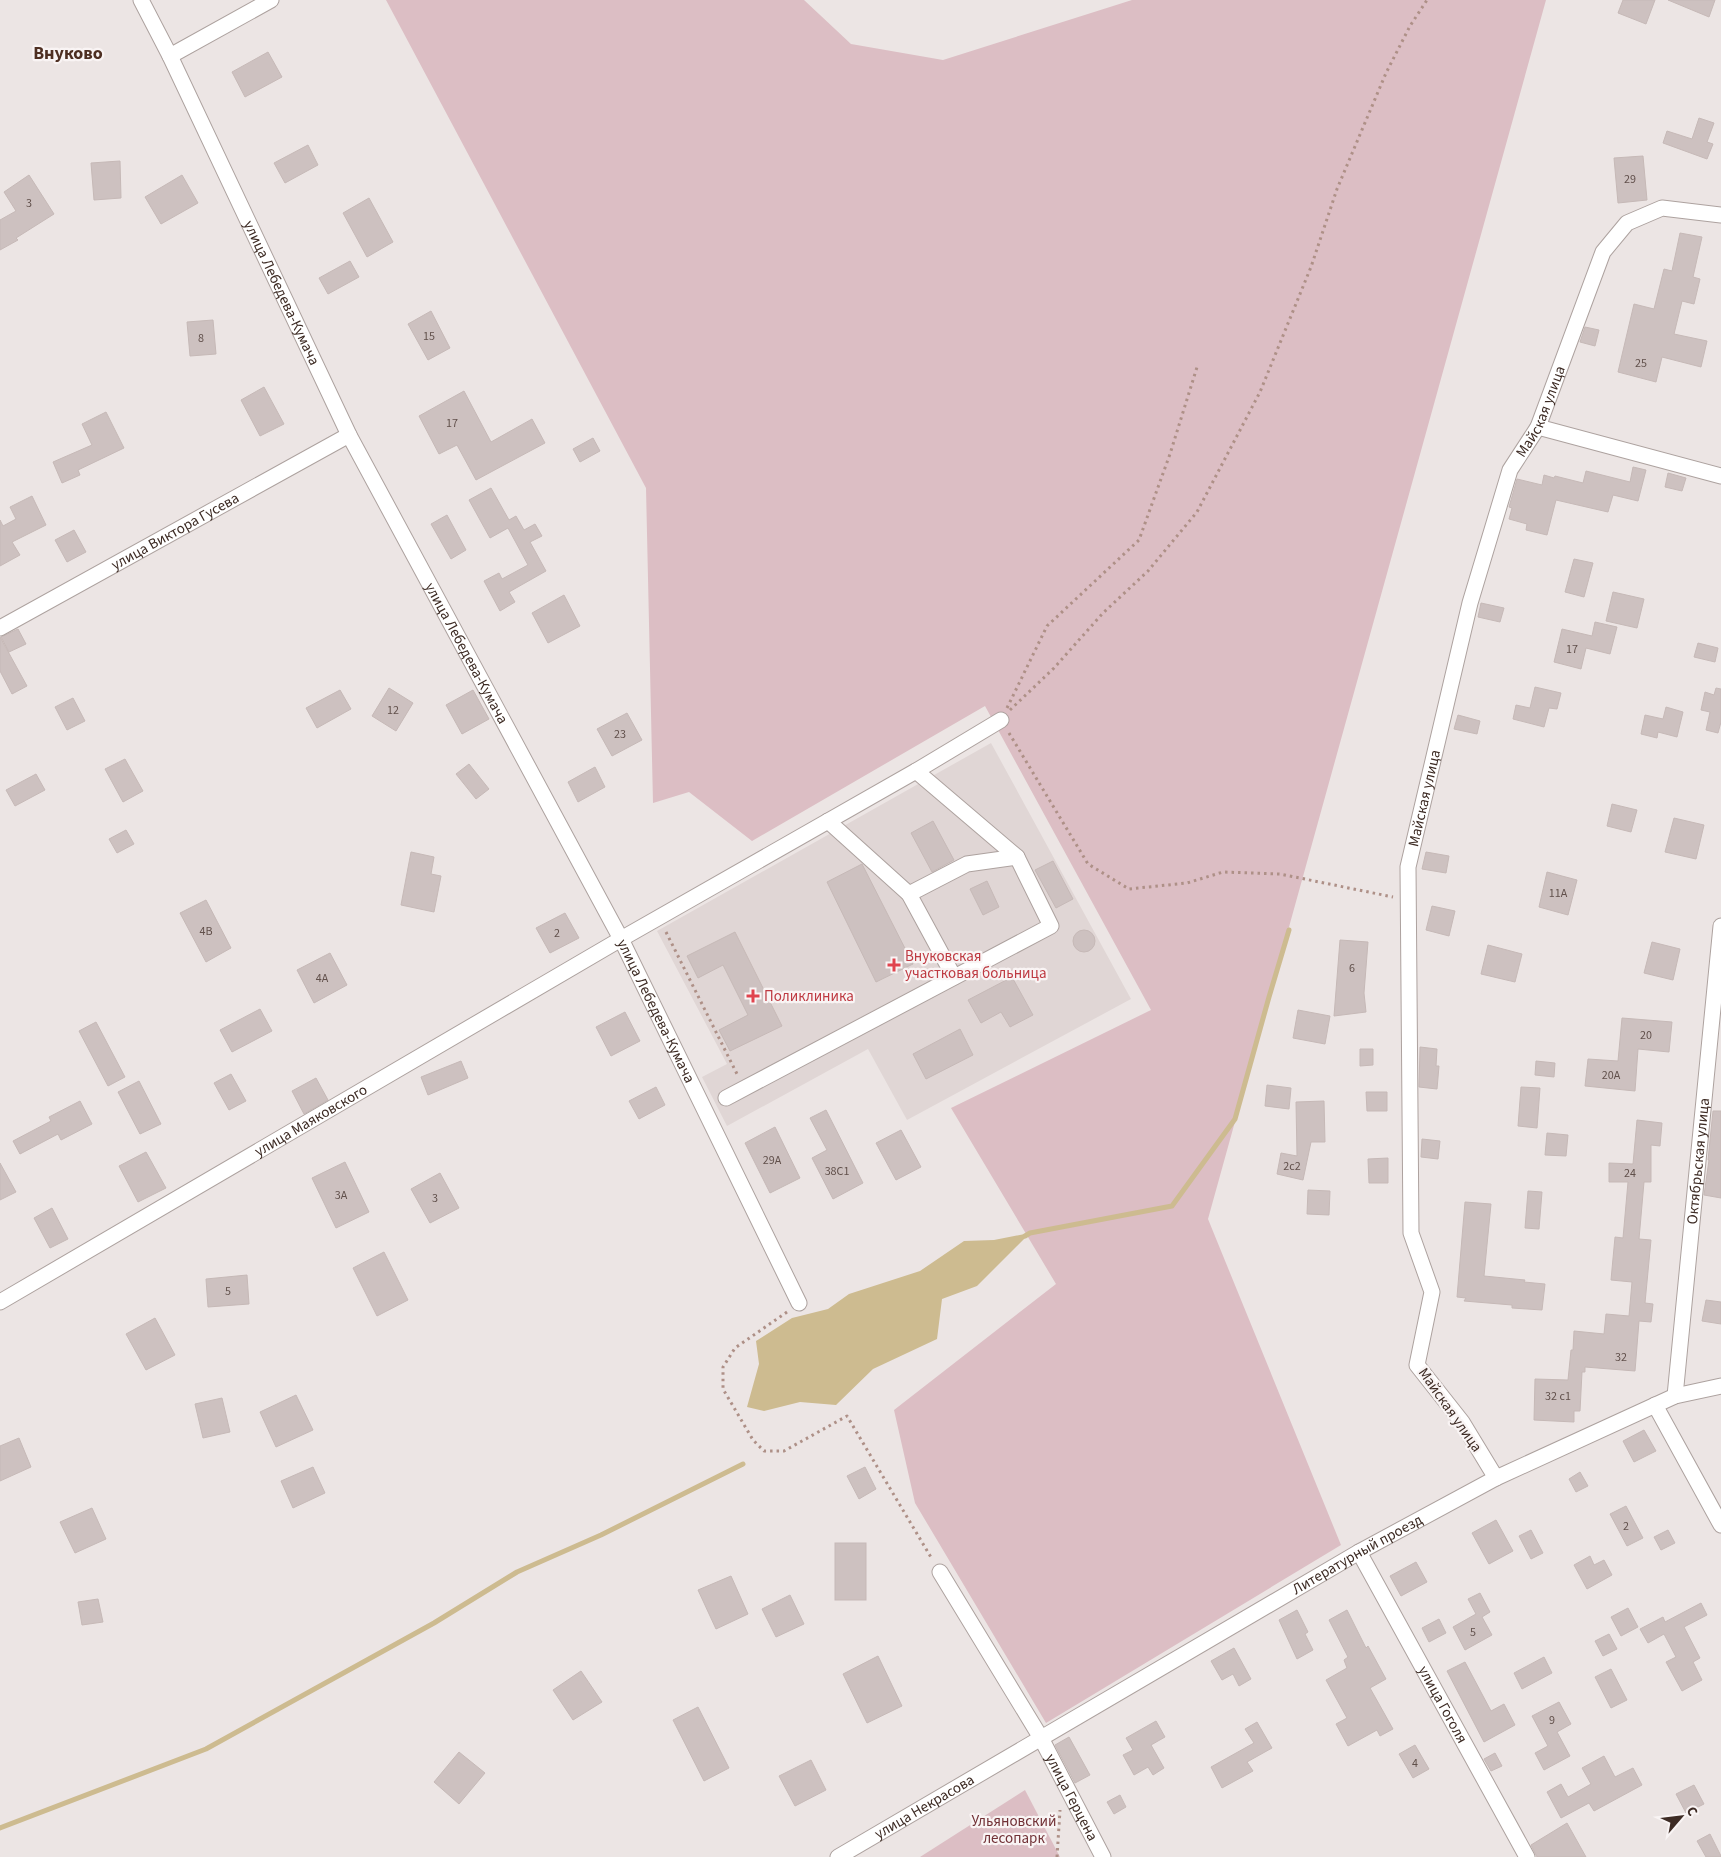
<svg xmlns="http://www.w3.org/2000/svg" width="1721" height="1857" font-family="'Source Sans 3',sans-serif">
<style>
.built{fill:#e0d6d5}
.green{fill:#dcbec4}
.water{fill:#cdbb90}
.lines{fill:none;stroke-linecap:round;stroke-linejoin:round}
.stream{stroke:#cdbb90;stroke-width:5}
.building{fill:#cdc1c0;stroke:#c6b9b7}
.minor-casing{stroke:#ada29f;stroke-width:17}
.path{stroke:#ae9087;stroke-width:3;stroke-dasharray:2.5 4;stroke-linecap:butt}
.minor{stroke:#fff;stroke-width:15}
.health-dot{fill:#e0444e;stroke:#f9f4f4;stroke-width:2}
.labels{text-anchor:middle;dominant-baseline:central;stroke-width:4.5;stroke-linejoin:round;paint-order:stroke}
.number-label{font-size:12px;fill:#61504b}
.street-label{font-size:15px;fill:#3d2b24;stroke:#f9f4f4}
.health-label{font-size:15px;fill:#be3a42;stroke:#f9f4f4;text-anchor:start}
.park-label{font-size:15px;fill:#713136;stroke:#f9f4f4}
.quarter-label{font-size:18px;font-weight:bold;fill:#4e2f22;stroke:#f9f4f4}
</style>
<rect width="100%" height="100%" fill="#ece5e4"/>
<!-- built -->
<polygon class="built" points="991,743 1131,999 907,1120 868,1049 727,1126 702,1077 727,1064 657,931"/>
<!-- green -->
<g class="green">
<polygon points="386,0 804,0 851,44 943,60 1132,0 1546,0 1208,1219 1341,1545 1046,1723 915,1503 894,1410 1056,1284 951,1108 1151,1010 985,706 752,841 689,792 653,803 646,488"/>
<polygon points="1025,1790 1060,1857 920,1857"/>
</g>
<!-- water -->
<polygon class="water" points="1030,1233 977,1286 942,1299 937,1339 873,1369 836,1405 800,1402 764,1411 747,1407 759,1364 756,1341 792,1318 828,1309 849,1294 920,1271 964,1241 994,1240"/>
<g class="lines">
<!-- stream -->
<g class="stream">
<polyline points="1025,1236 1030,1233 1172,1206 1235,1119 1269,997 1289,930"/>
<polyline points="0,1828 206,1749 434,1623 517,1572 601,1535 743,1464"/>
</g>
</g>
<!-- building -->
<g class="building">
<polygon points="1623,0 1655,0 1646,24 1618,13"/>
<polygon points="1668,0 1715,0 1709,17"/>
<polygon points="268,52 282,77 245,97 232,72"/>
<polygon points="1699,118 1714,123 1707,142 1713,144 1707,159 1663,143 1667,131 1692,139"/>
<polygon points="308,145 318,165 285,183 274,163"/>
<polygon points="1643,156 1647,200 1618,203 1614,158"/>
<polygon points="120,161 121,198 94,200 91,163"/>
<polygon points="29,175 54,214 16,238 18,240 0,250 0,220 16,211 4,192"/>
<polygon points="182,175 198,203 161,224 145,197"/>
<polygon points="369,198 393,242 367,257 343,213"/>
<polygon points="1680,233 1702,237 1693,277 1700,279 1694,304 1682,301 1674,334 1707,341 1701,367 1662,357 1656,382 1618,372 1634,304 1654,309 1664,269 1672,271"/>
<polygon points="350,261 359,277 328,294 319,278"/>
<polygon points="431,311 450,348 428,360 408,324"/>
<polygon points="213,320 216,354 190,356 187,322"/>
<polygon points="1585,327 1599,330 1595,346 1580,342"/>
<polygon points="264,387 284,424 260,436 241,400"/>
<polygon points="464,391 491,442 532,419 545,443 476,480 457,445 439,454 419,416"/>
<polygon points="106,412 124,448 78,470 80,475 62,483 53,462 92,445 82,424"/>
<polygon points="593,438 600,451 580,462 573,449"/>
<polygon points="1633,467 1646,470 1638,501 1613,495 1608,512 1556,500 1547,535 1526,530 1527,524 1509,519 1512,508 1509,507 1517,479 1542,485 1544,475 1554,478 1555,476 1583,483 1586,471 1630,482"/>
<polygon points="1668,473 1686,478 1682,491 1665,487"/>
<polygon points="491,488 509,520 516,516 524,530 535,524 542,536 530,542 546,571 509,592 515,602 500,611 484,581 499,573 502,579 528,565 508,528 490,538 469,500"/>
<polygon points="32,496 46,525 12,542 20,555 0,566 0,520 3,526 16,519 10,507"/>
<polygon points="447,515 466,550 451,559 431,524"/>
<polygon points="74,530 86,552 67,562 55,540"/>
<polygon points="1574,559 1593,563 1584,597 1565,592"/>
<polygon points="1613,592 1644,599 1637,628 1606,621"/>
<polygon points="564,595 580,626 548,643 532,613"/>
<polygon points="1481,603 1504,608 1500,622 1478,617"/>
<polygon points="1595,622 1617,627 1610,654 1586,648 1581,669 1554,662 1562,629 1592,636"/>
<polygon points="18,629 26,644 9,652 1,637"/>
<polygon points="0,637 27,686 12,694 0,671"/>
<polygon points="1698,643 1718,648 1715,662 1694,657"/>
<polygon points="1535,687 1561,693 1557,709 1549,708 1544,727 1513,719 1516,705 1530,708"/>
<polygon points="389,688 413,703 396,731 372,716"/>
<polygon points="1716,688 1721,689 1721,722 1718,733 1706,730 1710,712 1701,710 1705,692 1714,695"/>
<polygon points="340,690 351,709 317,728 306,708"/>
<polygon points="473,690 489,719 462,734 446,705"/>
<polygon points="73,698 85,721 67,730 55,707"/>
<polygon points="1666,707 1683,712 1677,737 1658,732 1657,738 1641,734 1645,715 1663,719"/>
<polygon points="627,713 642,740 612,756 597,729"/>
<polygon points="1458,715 1480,721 1477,734 1454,729"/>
<polygon points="125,759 143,791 123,802 105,769"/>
<polygon points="469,764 489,789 476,799 456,774"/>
<polygon points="595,767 605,787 578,802 568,782"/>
<polygon points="36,774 45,790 15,806 6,790"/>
<polygon points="1612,804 1637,810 1631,832 1607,826"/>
<polygon points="1674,818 1704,825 1696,859 1665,852"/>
<polygon points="933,821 954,860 932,872 911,833"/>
<polygon points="126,830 134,844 117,853 109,839"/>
<polygon points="411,852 434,857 431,874 441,876 434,912 401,905"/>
<polygon points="1426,852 1449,856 1446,873 1422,869"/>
<polygon points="1053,861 1073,899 1056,908 1035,870"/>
<polygon points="862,864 913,964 876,982 827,882"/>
<polygon points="1547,872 1577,880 1568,915 1539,907"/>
<polygon points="987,881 999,907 983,915 970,889"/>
<polygon points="206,900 231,948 206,962 180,913"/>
<polygon points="1432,906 1455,911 1449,936 1426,930"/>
<polygon points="565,913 579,938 550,953 536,928"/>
<circle cx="1084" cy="941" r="11"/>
<polygon points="735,932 782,1026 730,1051 719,1030 748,1015 723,965 698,978 687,956"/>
<polygon points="1340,940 1368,942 1364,993 1366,1012 1334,1016"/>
<polygon points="1652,942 1680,949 1673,980 1644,973"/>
<polygon points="1488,945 1522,954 1515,982 1481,974"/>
<polygon points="330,953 347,985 314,1003 297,970"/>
<polygon points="1012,977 1033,1015 1010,1027 1001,1012 981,1023 968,1000"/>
<polygon points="260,1009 272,1031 232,1052 220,1030"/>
<polygon points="1298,1010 1330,1016 1325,1044 1293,1038"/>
<polygon points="625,1012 640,1041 611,1056 596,1027"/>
<polygon points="1622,1018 1672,1022 1669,1052 1638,1049 1635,1091 1585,1086 1588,1059 1618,1061"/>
<polygon points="96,1022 125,1077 108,1086 79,1031"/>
<polygon points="960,1029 973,1055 926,1079 913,1054"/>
<polygon points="1420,1047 1437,1049 1436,1066 1439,1066 1437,1089 1419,1087"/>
<polygon points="1360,1049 1373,1049 1373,1065 1360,1066"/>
<polygon points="461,1061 468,1078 428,1095 421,1077"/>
<polygon points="1536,1061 1555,1063 1554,1077 1535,1075"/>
<polygon points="231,1074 246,1101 229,1110 214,1083"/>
<polygon points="316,1078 328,1100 304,1114 292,1091"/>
<polygon points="139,1081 161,1124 140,1134 118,1092"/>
<polygon points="1267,1085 1291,1088 1289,1109 1265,1106"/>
<polygon points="656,1087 665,1105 639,1119 629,1101"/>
<polygon points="1521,1087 1540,1088 1537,1128 1518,1126"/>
<polygon points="1366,1092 1387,1092 1387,1111 1367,1111"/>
<polygon points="80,1101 92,1124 61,1140 58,1134 20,1154 13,1141 51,1121 49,1117"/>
<polygon points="1324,1101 1325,1142 1311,1142 1303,1180 1277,1174 1281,1153 1297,1156 1296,1102"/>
<polygon points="826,1110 863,1183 833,1199 812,1158 827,1150 810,1118"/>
<polygon points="1713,1111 1721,1111 1721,1198 1704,1195 1709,1160 1708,1160"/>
<polygon points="1637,1120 1662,1123 1660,1146 1651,1145 1651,1182 1644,1182 1639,1239 1651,1240 1645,1303 1653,1304 1651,1322 1639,1321 1635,1371 1585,1367 1585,1372 1582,1372 1580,1411 1574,1411 1574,1422 1534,1420 1535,1379 1568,1380 1571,1350 1573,1350 1574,1331 1604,1334 1606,1314 1629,1316 1632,1282 1611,1280 1615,1237 1623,1238 1628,1182 1609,1182 1609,1163 1633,1164"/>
<polygon points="775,1127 800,1178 770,1193 745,1143"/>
<polygon points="901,1130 921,1167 896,1180 876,1143"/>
<polygon points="1547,1133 1568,1135 1566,1156 1545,1155"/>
<polygon points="1422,1139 1440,1141 1438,1159 1421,1157"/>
<polygon points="146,1152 166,1188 138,1202 119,1166"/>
<polygon points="1388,1158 1388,1183 1369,1183 1368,1159"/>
<polygon points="345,1162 369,1212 336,1228 312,1178"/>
<polygon points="0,1163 16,1192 0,1200"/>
<polygon points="440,1173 459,1208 430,1223 411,1189"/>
<polygon points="1308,1190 1330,1191 1329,1215 1307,1214"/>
<polygon points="1528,1191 1542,1192 1539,1229 1525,1228"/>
<polygon points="1465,1202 1491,1204 1484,1276 1525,1280 1524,1282 1545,1284 1542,1310 1512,1308 1512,1305 1464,1301 1466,1298 1457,1297"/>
<polygon points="52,1208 68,1239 50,1248 34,1218"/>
<polygon points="384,1252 408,1300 377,1316 353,1268"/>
<polygon points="247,1275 249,1304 208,1307 206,1279"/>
<polygon points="1706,1300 1721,1302 1721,1324 1702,1321"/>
<polygon points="155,1318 175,1355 146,1370 126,1334"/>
<polygon points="296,1395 313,1430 276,1447 260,1412"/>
<polygon points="222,1398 230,1432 203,1438 195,1404"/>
<polygon points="1644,1430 1656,1451 1634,1462 1623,1441"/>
<polygon points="19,1438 31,1467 0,1481 0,1446"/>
<polygon points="313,1467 325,1493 293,1508 281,1481"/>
<polygon points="865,1467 876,1489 859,1499 847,1476"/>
<polygon points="1580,1472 1588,1486 1576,1492 1569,1479"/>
<polygon points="1626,1506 1643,1538 1627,1546 1610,1514"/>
<polygon points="92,1508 106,1539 75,1553 60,1522"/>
<polygon points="1496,1520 1513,1551 1489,1564 1472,1533"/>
<polygon points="1531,1530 1543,1553 1531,1559 1519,1536"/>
<polygon points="1668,1530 1675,1543 1661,1550 1654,1537"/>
<rect x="835" y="1543" width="31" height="57"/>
<polygon points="1590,1556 1594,1565 1604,1560 1612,1575 1587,1589 1574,1565"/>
<polygon points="1416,1562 1427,1582 1401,1596 1390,1576"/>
<polygon points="731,1576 748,1614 716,1629 698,1590"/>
<polygon points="1480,1593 1490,1612 1482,1617 1492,1635 1465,1650 1453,1627 1476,1614 1468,1599"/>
<polygon points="790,1595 804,1624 776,1637 762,1609"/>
<polygon points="98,1599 103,1622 82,1625 78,1602"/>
<polygon points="1701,1603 1707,1615 1684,1627 1700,1658 1693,1662 1702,1680 1682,1691 1666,1662 1676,1657 1664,1634 1648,1643 1640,1629 1663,1617 1665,1622"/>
<polygon points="1628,1608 1638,1627 1621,1636 1611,1617"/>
<polygon points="1297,1610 1308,1632 1305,1634 1313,1650 1297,1659 1279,1620"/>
<polygon points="1347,1610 1366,1648 1368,1646 1386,1679 1370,1688 1393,1729 1380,1736 1377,1730 1348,1746 1336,1724 1347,1718 1326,1680 1347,1668 1344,1660 1348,1657 1329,1620"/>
<polygon points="1439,1619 1446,1633 1429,1642 1422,1628"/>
<polygon points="1609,1634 1617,1649 1603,1656 1595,1641"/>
<polygon points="1234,1648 1251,1679 1239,1686 1233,1674 1222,1680 1211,1661"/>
<polygon points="878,1656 902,1706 867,1723 843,1674"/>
<polygon points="1544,1657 1552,1673 1522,1689 1514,1673"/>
<polygon points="1465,1662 1491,1711 1504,1704 1515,1725 1484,1742 1447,1671"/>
<polygon points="1611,1669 1627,1700 1611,1708 1595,1677"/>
<polygon points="581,1671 602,1702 573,1720 553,1690"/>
<polygon points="1559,1702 1571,1724 1557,1732 1570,1756 1544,1770 1535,1753 1548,1746 1532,1716"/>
<polygon points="698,1707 729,1768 704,1781 673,1720"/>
<polygon points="1156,1721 1165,1737 1151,1745 1164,1768 1153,1775 1148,1767 1134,1775 1123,1755 1133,1750 1126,1738"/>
<polygon points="1257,1722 1272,1748 1247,1762 1253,1771 1222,1788 1211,1767 1254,1743 1245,1729"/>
<polygon points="1069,1737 1090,1775 1075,1783 1055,1745"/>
<polygon points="1415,1745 1429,1769 1413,1778 1399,1754"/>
<polygon points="459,1752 485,1773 459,1804 434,1782"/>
<polygon points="1495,1753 1502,1766 1491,1771 1484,1759"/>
<polygon points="1604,1756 1615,1777 1633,1768 1642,1785 1594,1811 1589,1803 1561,1818 1547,1792 1561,1784 1568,1797 1591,1784 1582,1768"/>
<polygon points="811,1760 826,1790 795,1806 779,1776"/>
<polygon points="1694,1785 1704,1804 1686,1813 1676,1794"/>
<polygon points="1120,1795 1126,1807 1114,1814 1107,1802"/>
<polygon points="1567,1823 1586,1857 1537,1857 1531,1845"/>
<polygon points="1710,1834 1721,1856 1721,1857 1706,1857 1697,1841"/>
</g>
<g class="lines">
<!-- minor casing -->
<g class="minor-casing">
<g id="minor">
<path id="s1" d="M141,0L170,56L349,435L621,939L799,1303"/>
<polyline points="170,56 271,0"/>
<polyline points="1538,427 1721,476"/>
<path id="s2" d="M0,628L349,435"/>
<polyline points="828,821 909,894 954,977"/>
<polyline points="909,894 967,864 1017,857"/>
<polyline points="726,1098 1051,926 1017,857 916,771"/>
<path id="s3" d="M0,1302L621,939L916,771L1001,720"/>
<path id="s4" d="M1675,1396L1721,926"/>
<polyline points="1655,1405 1721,1525"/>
<path id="s5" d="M1496,1478L1462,1422L1417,1365L1432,1292L1411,1233L1408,867L1470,603L1510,470L1538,427L1603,252L1627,223L1662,208L1721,215"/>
<path id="s6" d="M1359,1552L1527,1857"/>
<path id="s7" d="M940,1572L1041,1738L1103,1857"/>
<path id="s8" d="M838,1857L1359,1552L1496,1478L1675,1396L1721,1386"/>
</g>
</g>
<!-- path -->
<g class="path">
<polyline points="1007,708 1047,626 1139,540 1170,454 1198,364"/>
<polyline points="1010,710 1054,668 1103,613 1148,571 1197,512 1260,392 1311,267 1337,189 1386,73 1410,26 1427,0"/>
<polyline points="1009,733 1088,864 1129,889 1187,883 1223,872 1280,874 1393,897"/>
<polyline points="666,932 738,1076"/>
<polyline points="787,1312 735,1348 723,1367 723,1389 753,1440 764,1451 784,1451 847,1416 932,1559"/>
<polyline points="1057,1857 1060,1810"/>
</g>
<!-- minor -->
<use href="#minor" class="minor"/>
</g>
<!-- markers -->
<g class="health-dot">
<path d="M891.5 957.5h5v5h5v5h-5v5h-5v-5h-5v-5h5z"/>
<path d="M750.5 988.5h5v5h5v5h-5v5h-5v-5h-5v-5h5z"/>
</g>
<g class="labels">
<!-- number labels -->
<g class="number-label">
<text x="1630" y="179">29</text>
<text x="29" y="203">3</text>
<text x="429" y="336">15</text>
<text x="201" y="338">8</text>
<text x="1641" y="363">25</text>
<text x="452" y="423">17</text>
<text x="1572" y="649">17</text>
<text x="393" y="710">12</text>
<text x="620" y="734">23</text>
<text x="1558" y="893">11А</text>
<text x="206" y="931">4В</text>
<text x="557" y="933">2</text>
<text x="1352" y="968">6</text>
<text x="322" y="978">4А</text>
<text x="1646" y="1035">20</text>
<text x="1611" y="1075">20А</text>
<text x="772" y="1160">29А</text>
<text x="1292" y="1166">2с2</text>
<text x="837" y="1171">38С1</text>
<text x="1630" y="1173">24</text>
<text x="341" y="1195">3А</text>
<text x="435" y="1198">3</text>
<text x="228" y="1291">5</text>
<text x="1621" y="1357">32</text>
<text x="1558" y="1396">32 с1</text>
<text x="1626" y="1526">2</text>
<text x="1473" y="1632">5</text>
<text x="1552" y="1720">9</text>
<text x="1415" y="1763">4</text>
</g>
<!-- street labels -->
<g class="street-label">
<text stroke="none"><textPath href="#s1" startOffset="325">улица Лебедева-Кумача</textPath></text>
<text stroke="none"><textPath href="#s5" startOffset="1118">Майская улица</textPath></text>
<text stroke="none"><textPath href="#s2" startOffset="200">улица Виктора Гусева</textPath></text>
<text stroke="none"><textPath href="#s1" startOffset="730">улица Лебедева-Кумача</textPath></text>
<text stroke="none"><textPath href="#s5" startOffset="712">Майская улица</textPath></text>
<text stroke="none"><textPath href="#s1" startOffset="1135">улица Лебедева-Кумача</textPath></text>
<text stroke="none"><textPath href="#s3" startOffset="360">улица Маяковского</textPath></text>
<text stroke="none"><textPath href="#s4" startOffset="236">Октябрьская улица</textPath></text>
<text transform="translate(1450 1410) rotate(55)">Майская улица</text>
<text stroke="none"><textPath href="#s8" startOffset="601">Литературный проезд</textPath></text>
<text stroke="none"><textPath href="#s6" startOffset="174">улица Гоголя</textPath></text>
<text stroke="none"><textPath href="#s7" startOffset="261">улица Герцена</textPath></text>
<text stroke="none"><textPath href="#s8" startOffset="100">улица Некрасова</textPath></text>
</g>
<!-- health labels -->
<g class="health-label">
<text x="905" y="956">Внуковская<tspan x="905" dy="17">участковая больница</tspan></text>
<text x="764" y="996">Поликлиника</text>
</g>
<!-- park labels -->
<g class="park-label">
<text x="1014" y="1821">Ульяновский<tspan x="1014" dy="17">лесопарк</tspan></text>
</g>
<!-- quarter labels -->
<g class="quarter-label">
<text x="68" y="53">Внуково</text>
</g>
</g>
<!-- north arrow -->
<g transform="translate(1681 1817) rotate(62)" stroke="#f9f4f4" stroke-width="4" paint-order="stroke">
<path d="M0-4L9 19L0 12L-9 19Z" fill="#3d2b24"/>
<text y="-8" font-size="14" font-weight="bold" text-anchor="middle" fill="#3d2b24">С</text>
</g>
</svg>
